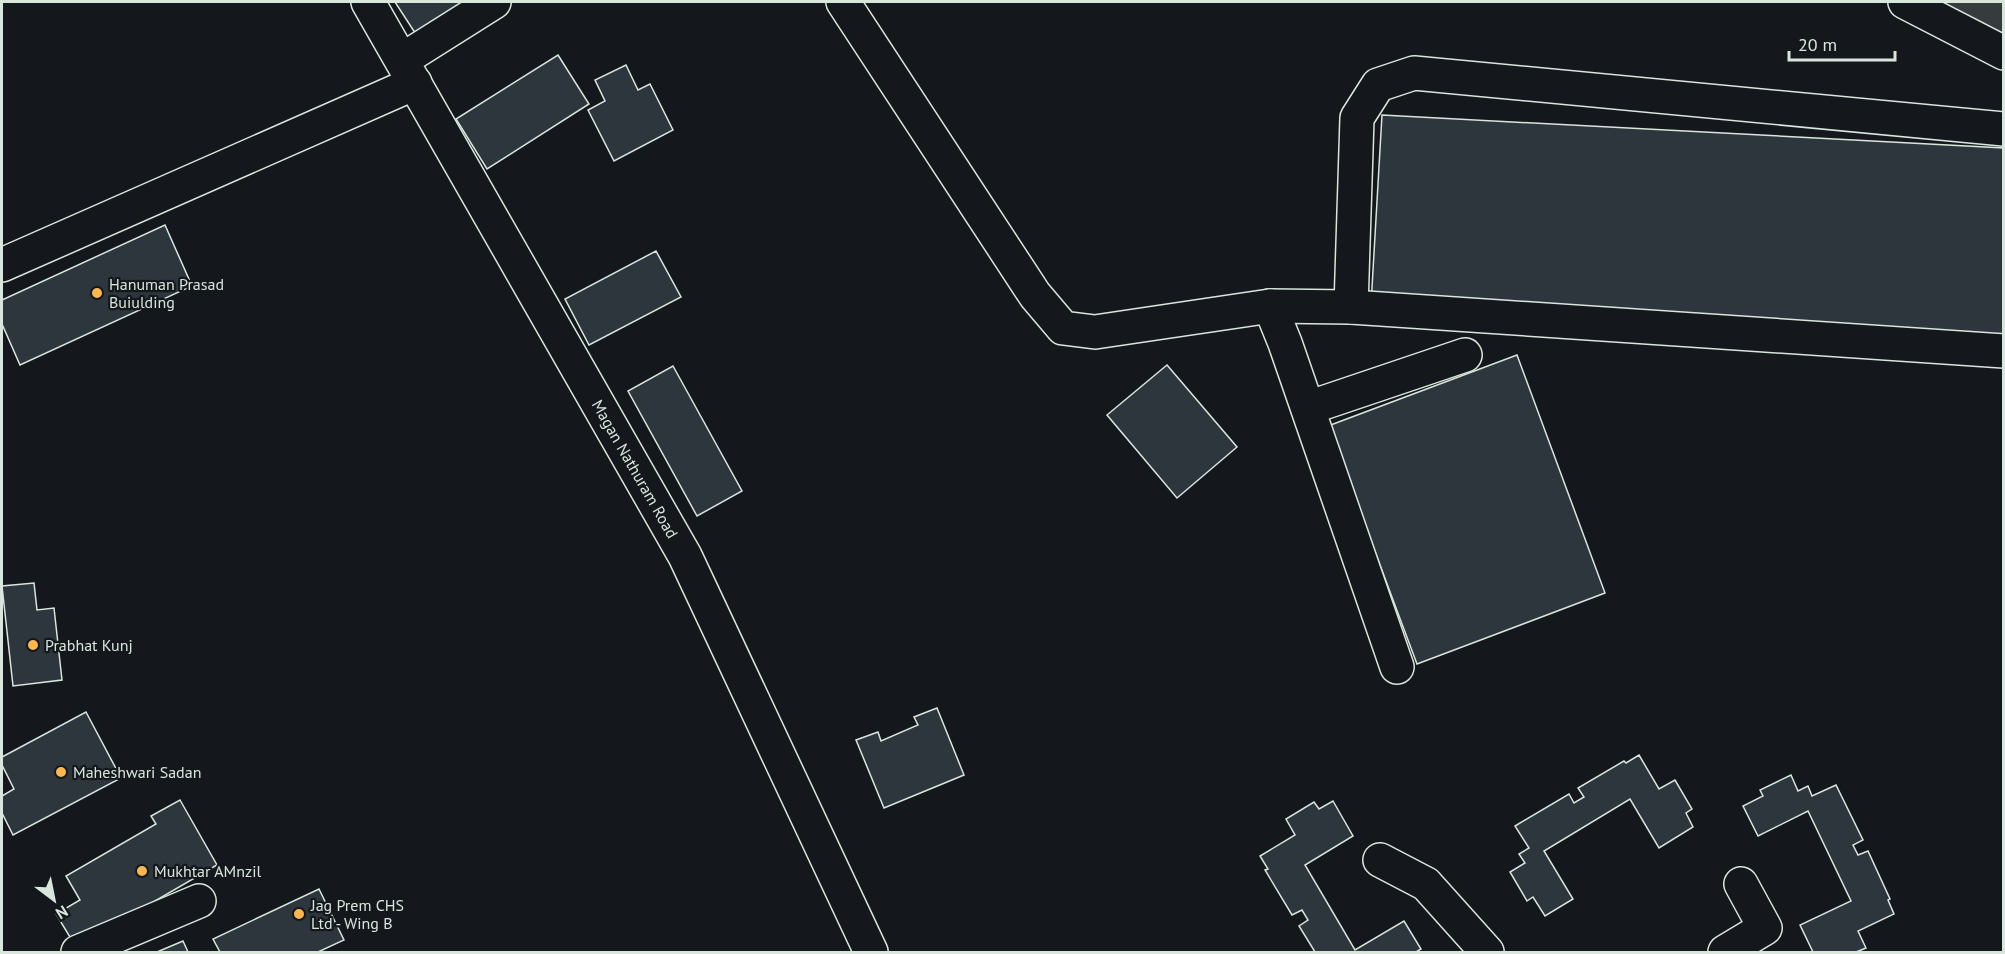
<svg xmlns="http://www.w3.org/2000/svg" width="2005" height="954" font-family="'PT Sans',sans-serif">
<style>
.water{fill:#363b3e;stroke:#939e99;stroke-width:1.5}
.building{fill:#2c363c;stroke:#d8e6dc;stroke-width:1.5}
.lines{fill:none;stroke-linecap:round;stroke-linejoin:round}
.minor-casing{stroke:#d8e6dc;stroke-width:36}
.major-casing{stroke:#d8e6dc;stroke-width:36}
.minor{stroke:#14181c;stroke-width:33}
.major{stroke:#14181c;stroke-width:33}
.poi-dot{fill:#ffb74d;stroke:#14181c;stroke-width:2}
.labels{text-anchor:middle;dominant-baseline:central;stroke-width:4.5;stroke-linejoin:round;paint-order:stroke}
.poi-label{font-size:16px;fill:#d8e6dc;stroke:#14181c;text-anchor:start}
.street-label{font-size:16px;fill:#d8e6dc;stroke:#14181c}
</style>
<rect width="100%" height="100%" fill="#14181c"/>
<!-- water -->
<polygon class="water" points="1935,2 2003,2 2003,37"/>
<!-- building -->
<g class="building">
<polygon points="395,2 478,2 419,39"/>
<polygon points="558,55 589,104 487,169 456,119"/>
<polygon points="626,65 638,90 650,84 673,130 614,161 588,110 605,101 595,80"/>
<polygon points="1382,115 2004,148 2004,339 1371,305"/>
<polygon points="165,225 192,286 20,365 2,324 2,300"/>
<polygon points="656,251 681,297 589,345 565,299"/>
<polygon points="1517,355 1605,593 1417,664 1328,426"/>
<polygon points="1167,365 1237,447 1177,498 1107,415"/>
<polygon points="673,366 742,491 697,516 628,391"/>
<polygon points="34,583 37,610 54,608 62,680 13,686 2,586"/>
<polygon points="937,708 964,775 884,808 856,740 878,732 881,741 918,725 914,717"/>
<polygon points="86,712 121,778 13,835 2,813 2,796 14,789 2,765 2,757"/>
<polygon points="1639,755 1659,789 1675,780 1692,809 1686,813 1693,827 1659,848 1630,799 1544,851 1573,899 1545,916 1533,897 1527,901 1510,872 1525,863 1519,854 1529,848 1515,826 1569,794 1574,803 1584,797 1578,788 1624,761 1626,763"/>
<polygon points="1791,775 1798,791 1808,786 1812,796 1836,785 1863,840 1853,845 1858,855 1868,851 1890,899 1888,900 1894,914 1858,931 1866,948 1856,952 1813,952 1800,925 1851,901 1808,811 1758,836 1743,806 1763,796 1760,790"/>
<polygon points="180,800 217,865 76,947 56,914 80,900 66,876 156,824 151,816"/>
<polygon points="1333,801 1353,836 1305,865 1355,950 1404,921 1421,949 1416,952 1315,952 1299,926 1308,920 1302,910 1292,915 1265,870 1268,869 1260,856 1295,835 1286,819 1314,802 1319,809"/>
<polygon points="319,889 344,940 318,952 220,952 213,939"/>
<polygon points="183,941 188,952 157,952"/>
</g>
<g class="lines">
<!-- minor casing -->
<g class="minor-casing">
<g id="minor">
<polyline points="843,2 1035,295 1063,328 1095,332 1270,306 1351,307 2004,351"/>
<polyline points="1905,2 2004,53"/>
<polyline points="402,60 494,2"/>
<polyline points="2,265 415,83"/>
<polyline points="1270,306 1285,343 1397,667"/>
<polyline points="1351,307 1357,118 1378,85 1414,73 2004,129"/>
<polyline points="1308,408 1465,355"/>
<polyline points="1380,860 1426,884 1487,952"/>
<polyline points="78,952 199,901"/>
<polyline points="1725,952 1765,928 1741,884"/>
</g>
</g>
<!-- major casing -->
<g class="major-casing">
<g id="major">
<path id="s1" d="M368,2L685,556L871,952"/>
</g>
</g>
<!-- minor -->
<use href="#minor" class="minor"/>
<!-- major -->
<use href="#major" class="major"/>
</g>
<!-- markers -->
<g class="poi-dot">
<circle cx="97" cy="293" r="6"/>
<circle cx="33" cy="645" r="6"/>
<circle cx="61" cy="772" r="6"/>
<circle cx="142" cy="871" r="6"/>
<circle cx="299" cy="914" r="6"/>
</g>
<g class="labels">
<!-- poi labels -->
<g class="poi-label">
<text x="109" y="284">Hanuman Prasad<tspan x="109" dy="18">Buiulding</tspan></text>
<text x="45" y="645">Prabhat Kunj</text>
<text x="73" y="772">Maheshwari Sadan</text>
<text x="154" y="871">Mukhtar AMnzil</text>
<text x="311" y="905">Jag Prem CHS<tspan x="311" dy="18">Ltd - Wing B</tspan></text>
</g>
<!-- street labels -->
<g class="street-label">
<text stroke="none"><textPath href="#s1" startOffset="538">Magan Nathuram Road</textPath></text>
</g>
</g>
<!-- border -->
<rect width="2005" height="954" fill="none" stroke="#d8e6dc" stroke-width="6"/>
<!-- north arrow -->
<g transform="translate(54 900) rotate(148)" stroke="#14181c" stroke-width="4.5" paint-order="stroke">
<path d="M0-4.5L10 22L0 15L-10 22Z" fill="#d8e6dc"/>
<text y="-9" font-size="16" font-weight="bold" text-anchor="middle" fill="#d8e6dc">N</text>
</g>
<!-- scale -->
<path d="M1789 51v9h106v-9" fill="none" stroke="#d8e6dc" stroke-width="3"/>
<text x="1798" y="51" font-size="18" fill="#d8e6dc" stroke="#14181c" stroke-width="4.5" paint-order="stroke">20 m</text>
</svg>
